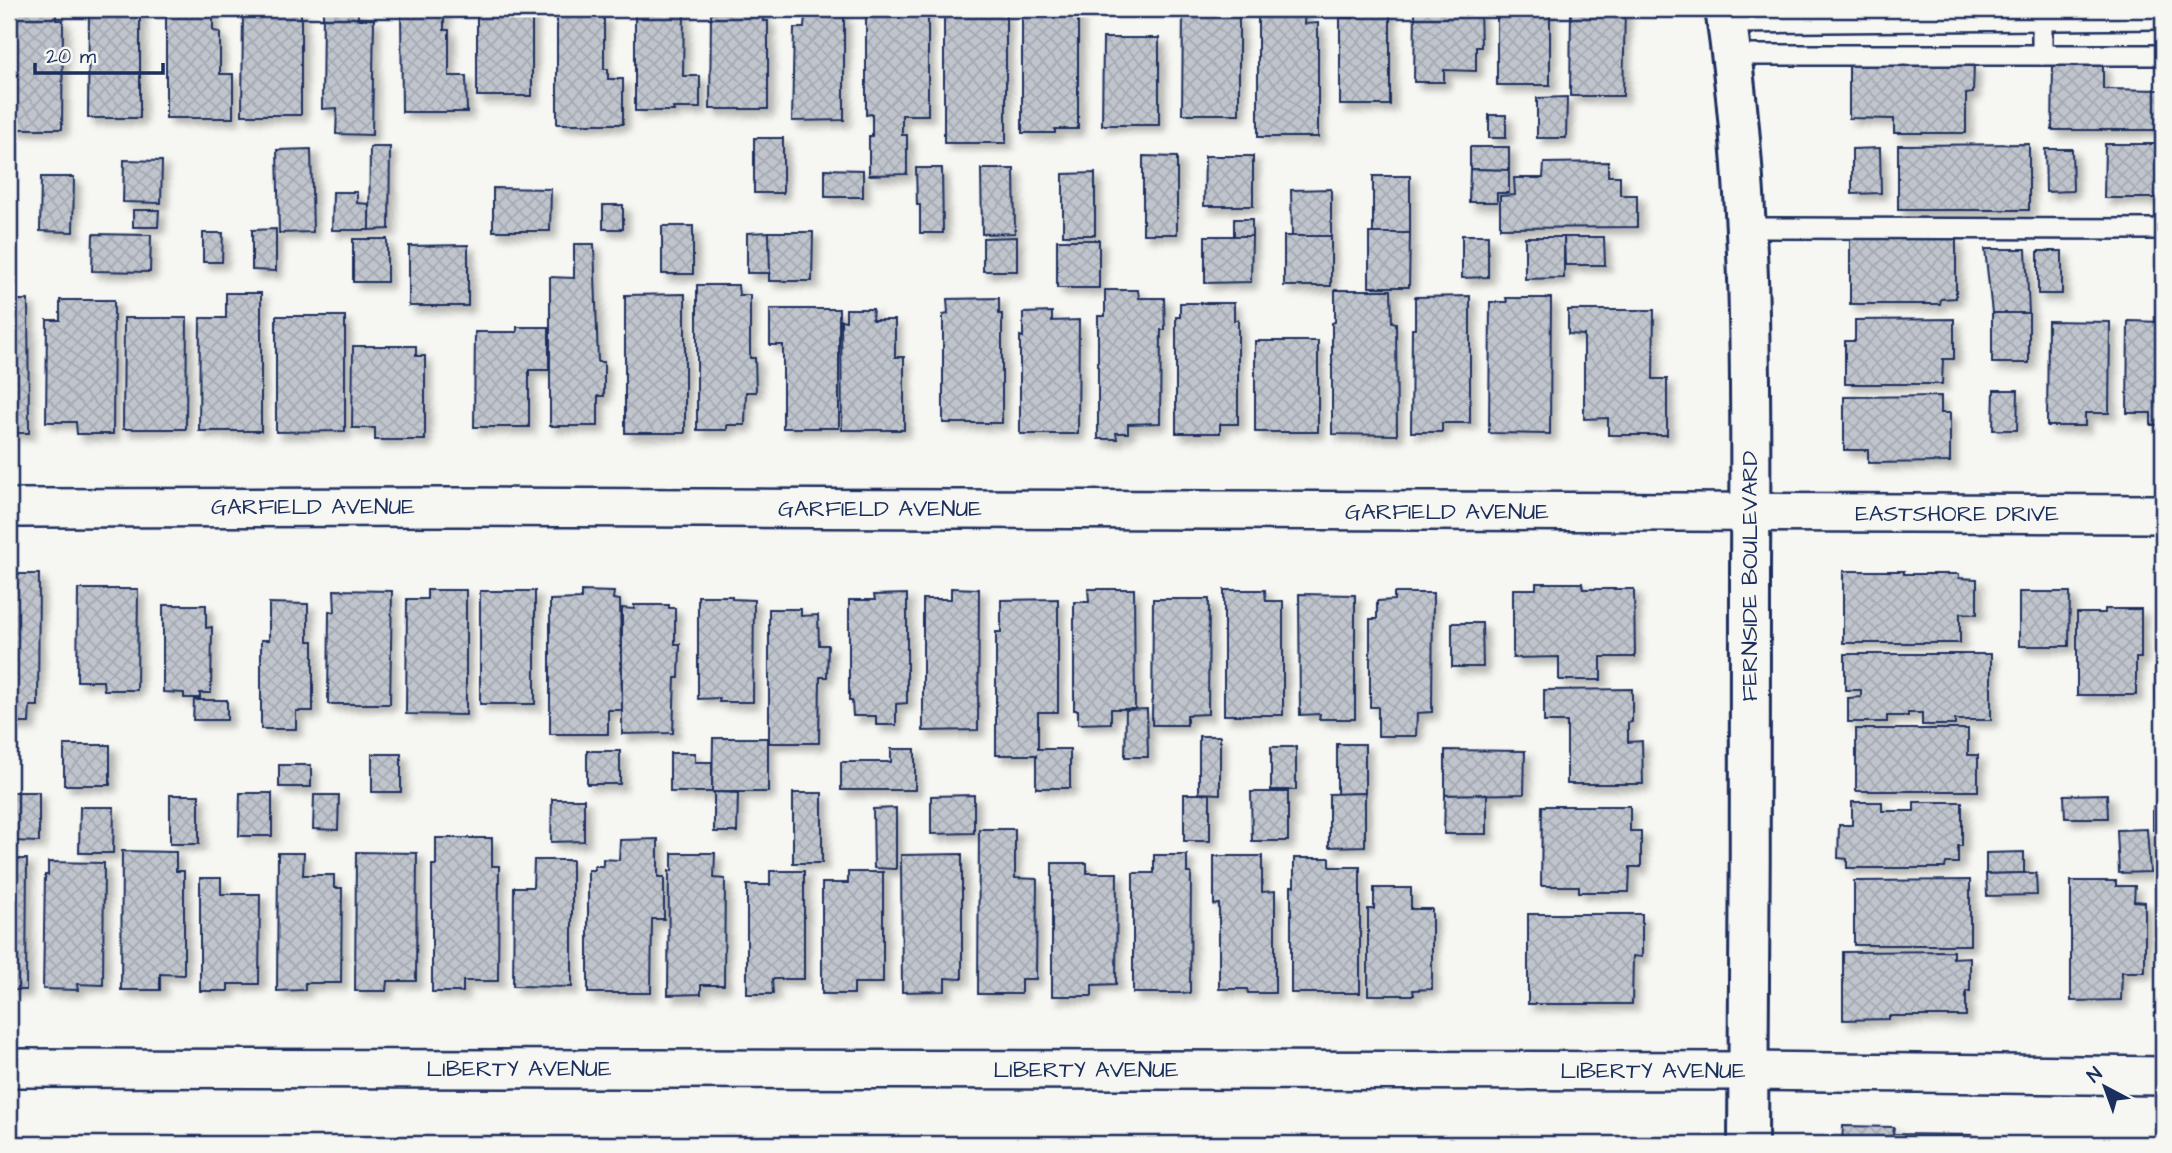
<svg xmlns="http://www.w3.org/2000/svg" width="2172" height="1153" font-family="'Architects Daughter',sans-serif">
<style>
.building{fill:url(#building-cross-hatch);stroke:#1b2f5e;stroke-width:2;filter:url(#shadow)}
.lines{fill:none;stroke-linecap:round;stroke-linejoin:round}
.lane-casing{stroke:#1b2f5e;stroke-width:24}
.street-casing{stroke:#1b2f5e;stroke-width:42}
.secondary-casing{stroke:#1b2f5e;stroke-width:44}
.lane{stroke:#f6f6f2;stroke-width:19}
.street{stroke:#f6f6f2;stroke-width:37}
.secondary{stroke:#f6f6f2;stroke-width:38}
.labels{text-anchor:middle;dominant-baseline:central;stroke-width:6;stroke-linejoin:round;paint-order:stroke}
.street-label{font-size:23px;fill:#1b2f5e;stroke:#f6f6f2}
</style>
<defs>
<pattern id="building-cross-hatch" width="8" height="8" patternUnits="userSpaceOnUse" patternTransform="scale(1.75)"><rect width="8" height="8" fill="#c0c4cd"/><path d="M0 0l8 8M0 8l8-8" fill="none" stroke="#a4a9b2"/></pattern>
<filter id="shadow"><feDropShadow dx="6" dy="6" stdDeviation="3.5" flood-color="#0004"/></filter>
</defs>
<rect width="100%" height="100%" fill="#f6f6f2"/>
<filter id="ink" filterUnits="userSpaceOnUse"><feTurbulence type="fractalNoise" baseFrequency=".0143" numOctaves="2"/><feDisplacementMap in="SourceGraphic" scale="14" xChannelSelector="R" yChannelSelector="G"/><feConvolveMatrix kernelMatrix="1 2 1 2 8 2 1 2 1" color-interpolation-filters="sRGB"/></filter>
<g filter="url(#ink)">
<!-- building -->
<g class="building">
<polygon points="166,9 213,9 213,31 220,32 220,74 233,74 233,118 166,118"/>
<polygon points="243,9 301,9 301,115 242,115"/>
<polygon points="426,9 444,9 444,30 449,30 449,76 466,76 467,112 402,112 401,11 426,11"/>
<rect x="477" y="9" width="55" height="87"/>
<polygon points="635,9 684,9 683,76 700,76 700,108 673,108 674,111 635,111"/>
<polygon points="734,9 763,9 763,21 768,21 768,109 710,109 711,13 734,13"/>
<polygon points="809,9 839,9 839,15 844,15 844,120 792,121 794,28 804,28 805,15 809,15"/>
<polygon points="866,9 928,11 928,115 902,115 902,135 907,135 907,174 869,175 869,136 872,136 872,114 866,115"/>
<polygon points="944,9 976,9 976,13 1006,13 1006,143 944,143"/>
<polygon points="1022,9 1078,9 1078,129 1055,129 1055,133 1022,133"/>
<polygon points="1258,9 1305,9 1304,24 1318,23 1318,137 1258,137"/>
<polygon points="1353,9 1390,9 1390,105 1340,105 1340,18 1353,18"/>
<polygon points="1415,9 1480,9 1481,47 1476,47 1476,71 1444,70 1444,82 1414,82"/>
<rect x="1497" y="9" width="53" height="76"/>
<polygon points="1571,9 1625,9 1623,96 1570,96"/>
<polygon points="2064,9 2137,9 2137,12 2064,10"/>
<polygon points="12,10 56,10 56,20 63,20 62,129 11,129"/>
<polygon points="89,10 140,10 140,118 88,118"/>
<polygon points="1183,10 1224,10 1224,15 1239,15 1239,114 1182,114"/>
<polygon points="323,11 358,11 358,19 374,19 372,135 336,134 337,108 322,109"/>
<polygon points="557,16 604,16 604,69 608,69 608,79 623,79 623,124 557,124"/>
<polygon points="1103,38 1159,38 1159,125 1102,125"/>
<polygon points="1849,64 1974,65 1973,93 1966,94 1966,133 1894,133 1894,119 1849,118"/>
<polygon points="2053,65 2103,65 2103,89 2163,90 2163,130 2052,130"/>
<polygon points="1567,97 1566,138 1537,138 1537,98"/>
<rect x="1489" y="115" width="17" height="23"/>
<rect x="754" y="138" width="29" height="55"/>
<polygon points="2029,144 2029,210 1898,210 1898,145"/>
<polygon points="2105,144 2163,144 2163,198 2104,198"/>
<polygon points="370,147 390,147 389,229 369,230"/>
<polygon points="1470,147 1509,147 1509,170 1470,169"/>
<polygon points="1880,148 1881,193 1852,194 1852,149"/>
<polygon points="311,149 313,232 279,233 277,150"/>
<polygon points="2045,149 2072,149 2073,191 2046,192"/>
<polygon points="1143,156 1177,157 1177,234 1143,234"/>
<polygon points="1205,156 1253,156 1253,206 1204,206"/>
<polygon points="124,160 162,161 161,203 123,202"/>
<polygon points="1608,162 1608,176 1620,176 1620,195 1637,195 1637,227 1500,228 1500,196 1515,195 1514,178 1543,178 1544,163"/>
<polygon points="916,168 942,168 943,233 920,233 920,205 917,205"/>
<polygon points="825,169 863,170 863,197 825,197"/>
<polygon points="981,169 1014,169 1015,233 982,234"/>
<polygon points="1470,169 1509,170 1509,193 1497,193 1497,202 1469,202"/>
<polygon points="1095,173 1095,235 1063,235 1063,174"/>
<rect x="1373" y="176" width="37" height="57"/>
<polygon points="41,177 74,177 73,232 40,231"/>
<polygon points="493,188 551,189 550,231 493,231"/>
<polygon points="1331,189 1331,236 1292,236 1291,190"/>
<polygon points="333,192 357,192 357,203 369,204 369,230 332,230"/>
<rect x="603" y="205" width="20" height="24"/>
<polygon points="133,210 159,210 158,227 133,227"/>
<rect x="1234" y="219" width="18" height="17"/>
<rect x="662" y="226" width="31" height="48"/>
<polygon points="276,229 276,271 252,270 252,230"/>
<polygon points="769,232 813,232 812,281 769,281"/>
<polygon points="769,232 770,273 747,273 747,233"/>
<polygon points="203,233 223,233 222,262 203,262"/>
<polygon points="1369,233 1410,233 1409,287 1369,287"/>
<polygon points="93,234 151,235 150,272 92,271"/>
<polygon points="1462,235 1488,235 1488,277 1462,278"/>
<polygon points="1205,236 1252,236 1251,282 1205,283"/>
<rect x="1284" y="236" width="47" height="50"/>
<polygon points="1895,236 1956,239 1956,298 1941,299 1940,304 1850,304 1850,239 1896,239"/>
<polygon points="1017,237 1017,271 983,271 983,238"/>
<polygon points="1525,237 1564,237 1564,278 1525,279"/>
<polygon points="1564,237 1604,237 1605,265 1565,265"/>
<rect x="353" y="239" width="34" height="43"/>
<rect x="1057" y="240" width="42" height="48"/>
<polygon points="574,244 594,244 598,362 604,362 604,396 598,396 598,426 550,426 550,277 574,278"/>
<polygon points="468,245 468,306 409,306 409,246"/>
<polygon points="1985,249 2026,249 2029,313 1992,313"/>
<rect x="2038" y="251" width="24" height="43"/>
<polygon points="697,285 738,285 739,295 750,295 750,358 755,358 756,392 746,392 745,425 727,425 727,430 697,430"/>
<polygon points="1105,290 1138,290 1139,298 1164,298 1165,330 1161,330 1160,423 1128,424 1128,433 1116,433 1117,439 1098,439 1098,316 1105,316"/>
<polygon points="1335,290 1391,290 1392,322 1396,323 1397,435 1332,434 1332,323 1335,322"/>
<polygon points="226,293 261,293 261,431 199,431 200,318 226,318"/>
<polygon points="685,294 685,433 625,433 625,295"/>
<polygon points="1470,296 1470,423 1442,423 1442,432 1411,432 1412,329 1415,329 1415,297"/>
<polygon points="999,298 999,314 1002,314 1002,423 943,423 943,315 948,314 947,299"/>
<polygon points="1506,298 1551,298 1550,434 1489,433 1490,302 1507,302"/>
<polygon points="9,300 28,300 29,433 9,433"/>
<polygon points="60,300 114,300 113,434 77,434 76,422 46,422 47,320 60,320"/>
<polygon points="1180,303 1234,303 1234,320 1238,320 1238,424 1220,424 1220,433 1176,433 1176,317 1180,317"/>
<polygon points="770,309 839,309 839,428 783,428 783,345 770,345"/>
<polygon points="846,309 873,309 872,320 895,320 895,357 904,357 904,430 842,430 841,320 846,321"/>
<polygon points="1568,310 1654,310 1653,379 1667,379 1667,435 1608,435 1608,418 1584,419 1584,335 1568,334"/>
<polygon points="1052,312 1052,321 1079,320 1078,434 1020,434 1020,336 1023,337 1023,313"/>
<rect x="1992" y="313" width="37" height="50"/>
<polygon points="276,316 345,316 345,431 276,432"/>
<polygon points="124,318 187,318 186,429 123,429"/>
<polygon points="1954,319 1954,359 1943,359 1942,384 1845,384 1845,341 1855,341 1855,320"/>
<polygon points="2048,321 2110,322 2109,413 2085,413 2085,426 2047,426"/>
<polygon points="2128,321 2163,322 2163,425 2151,425 2151,413 2127,413"/>
<polygon points="517,327 549,327 549,370 529,370 529,427 474,427 475,332 517,332"/>
<rect x="1255" y="341" width="63" height="91"/>
<polygon points="353,346 416,346 416,356 425,356 425,440 375,440 375,428 352,428"/>
<polygon points="1994,390 2018,390 2017,430 1993,430"/>
<polygon points="1941,396 1941,413 1950,413 1950,462 1868,463 1868,450 1844,450 1844,397"/>
<polygon points="1843,571 1904,571 1904,574 1959,574 1959,578 1977,579 1977,614 1960,613 1960,643 1843,643"/>
<polygon points="12,574 39,574 38,706 30,706 29,723 9,723 9,591 12,591"/>
<polygon points="1536,583 1582,583 1583,589 1634,589 1635,657 1601,657 1601,680 1559,680 1559,657 1513,658 1513,589 1536,589"/>
<polygon points="951,588 979,589 978,730 923,731 923,599 951,599"/>
<polygon points="78,589 138,589 137,690 104,690 103,681 77,681"/>
<polygon points="1088,589 1134,589 1135,709 1111,709 1111,723 1078,724 1078,710 1074,710 1074,602 1089,602"/>
<polygon points="334,590 392,591 390,704 328,704 329,611 335,612"/>
<polygon points="427,590 466,590 466,715 406,714 407,599 427,599"/>
<polygon points="1224,590 1265,590 1266,601 1283,601 1283,715 1224,715"/>
<rect x="480" y="591" width="55" height="113"/>
<polygon points="581,591 614,592 613,599 620,600 622,710 608,710 608,734 550,734 550,600 581,599"/>
<polygon points="2019,592 2070,592 2069,646 2019,646"/>
<polygon points="1394,593 1433,593 1432,712 1417,713 1416,736 1378,736 1378,707 1370,707 1370,619 1377,619 1377,601 1394,600"/>
<polygon points="907,594 907,703 896,704 896,725 876,725 876,716 853,716 852,701 849,701 849,600 875,600 874,595"/>
<polygon points="1299,594 1355,595 1355,719 1319,719 1320,714 1300,715"/>
<polygon points="698,596 732,596 732,599 754,600 753,702 719,702 720,698 698,699"/>
<polygon points="1058,599 1058,712 1038,712 1038,749 1070,749 1070,788 1036,788 1036,755 996,755 996,632 1001,632 1001,600"/>
<polygon points="1153,599 1209,599 1208,714 1187,715 1187,725 1152,725"/>
<polygon points="269,603 308,604 308,641 313,641 313,711 296,711 296,729 261,729 261,640 269,640"/>
<polygon points="163,605 206,605 206,628 212,627 211,693 200,693 200,698 184,698 184,693 163,692"/>
<polygon points="634,605 669,605 669,608 675,608 675,644 680,644 679,678 675,678 673,733 622,734 622,608 634,609"/>
<polygon points="769,609 801,609 801,616 818,615 819,645 828,645 827,677 820,677 819,743 769,743"/>
<polygon points="2105,609 2141,609 2141,658 2136,658 2136,695 2077,695 2077,613 2105,613"/>
<rect x="2156" y="611" width="7" height="89"/>
<polygon points="1452,623 1482,623 1483,667 1452,667"/>
<polygon points="1845,654 1991,654 1991,720 1955,720 1955,725 1922,725 1922,713 1908,713 1908,716 1887,716 1887,722 1848,722 1848,698 1861,697 1861,690 1845,690"/>
<polygon points="1632,689 1632,722 1628,723 1628,742 1642,741 1643,784 1567,784 1567,722 1544,722 1544,690"/>
<polygon points="194,700 227,700 227,720 193,720"/>
<polygon points="1147,709 1148,757 1125,757 1126,710"/>
<polygon points="1856,729 1968,729 1968,755 1978,755 1978,791 1856,791"/>
<polygon points="1199,736 1220,736 1220,794 1199,793"/>
<polygon points="713,738 768,738 768,792 712,792"/>
<polygon points="1337,744 1365,744 1365,793 1337,794"/>
<rect x="64" y="745" width="46" height="40"/>
<rect x="1271" y="747" width="25" height="43"/>
<polygon points="891,749 915,749 915,790 841,790 841,762 891,762"/>
<polygon points="1445,750 1525,751 1524,794 1445,795"/>
<rect x="587" y="751" width="33" height="33"/>
<polygon points="670,753 695,753 695,762 712,762 712,792 670,792"/>
<rect x="372" y="754" width="29" height="38"/>
<rect x="279" y="765" width="32" height="22"/>
<polygon points="13,792 39,792 39,842 13,841"/>
<polygon points="714,792 738,793 737,832 714,832"/>
<polygon points="1251,792 1288,792 1288,841 1252,841"/>
<polygon points="240,793 272,793 272,836 239,836"/>
<rect x="793" y="793" width="29" height="70"/>
<polygon points="1365,793 1365,846 1329,847 1329,794"/>
<rect x="1184" y="794" width="26" height="47"/>
<polygon points="1487,794 1487,834 1444,834 1445,795"/>
<polygon points="2107,794 2108,818 2065,818 2064,795"/>
<rect x="170" y="795" width="29" height="49"/>
<polygon points="314,795 339,795 338,830 313,829"/>
<polygon points="974,795 974,833 931,834 931,796"/>
<polygon points="552,799 584,799 584,841 551,842"/>
<polygon points="1852,802 1882,802 1882,811 1914,811 1914,802 1962,802 1962,846 1958,846 1958,863 1946,863 1945,868 1847,868 1847,859 1838,858 1839,825 1852,825"/>
<polygon points="1542,806 1630,806 1630,831 1641,831 1641,867 1630,867 1629,892 1579,892 1579,886 1541,886"/>
<polygon points="80,807 114,807 113,853 79,853"/>
<rect x="2153" y="807" width="10" height="23"/>
<polygon points="896,808 896,869 874,868 873,809"/>
<polygon points="979,829 1015,829 1015,878 1037,879 1036,979 1021,979 1021,994 978,994"/>
<polygon points="2147,829 2150,872 2119,873 2117,830"/>
<polygon points="436,838 492,838 492,866 499,866 498,981 463,981 463,992 432,992 432,865 436,865"/>
<polygon points="658,839 658,877 664,877 664,919 652,919 651,993 588,993 588,870 594,870 594,866 603,866 603,859 619,860 620,840"/>
<polygon points="2163,839 2163,872 2159,873 2157,840"/>
<polygon points="122,851 176,852 176,871 184,871 184,975 160,974 160,990 121,990"/>
<polygon points="356,852 417,853 416,981 387,981 386,991 355,991"/>
<polygon points="2024,852 2024,873 1986,874 1986,853"/>
<polygon points="278,853 304,853 303,875 334,875 334,888 342,888 341,983 305,983 305,990 277,991"/>
<polygon points="672,853 715,853 714,878 725,879 724,985 701,985 701,994 668,995 669,871 672,871"/>
<polygon points="962,854 962,979 945,978 945,991 902,992 901,855"/>
<polygon points="1154,855 1187,855 1187,873 1191,873 1190,993 1133,993 1133,873 1154,873"/>
<polygon points="1214,856 1262,856 1262,892 1275,891 1275,993 1248,993 1247,989 1219,989 1219,904 1214,905"/>
<polygon points="1294,858 1330,858 1330,867 1360,867 1360,993 1291,993 1291,886 1294,886"/>
<polygon points="9,859 27,859 26,990 9,990"/>
<polygon points="534,860 572,860 572,987 513,986 514,887 533,887"/>
<polygon points="48,862 104,863 103,985 77,984 78,990 43,989 45,875 48,875"/>
<polygon points="1052,863 1087,863 1087,873 1117,873 1116,984 1092,985 1092,996 1052,996"/>
<polygon points="770,871 804,871 804,979 772,979 773,994 747,994 747,885 770,885"/>
<polygon points="848,872 883,872 883,983 854,983 854,994 822,994 822,883 848,883"/>
<polygon points="2024,873 2036,873 2037,895 1987,896 1986,874"/>
<polygon points="200,878 221,878 221,894 260,894 259,984 228,984 228,991 200,991"/>
<polygon points="1970,880 1970,945 1854,945 1854,881"/>
<polygon points="2071,881 2116,881 2116,886 2135,886 2134,901 2145,902 2145,972 2122,972 2121,1000 2071,1001"/>
<polygon points="1374,888 1411,888 1411,909 1432,909 1432,989 1413,990 1414,995 1368,995 1368,909 1374,909"/>
<polygon points="1528,914 1642,914 1642,957 1633,956 1632,1004 1528,1004"/>
<polygon points="1953,951 1953,958 1970,957 1970,991 1966,991 1966,1016 1889,1016 1889,1019 1843,1020 1843,952"/>
<polygon points="1843,1126 1894,1127 1893,1134 1973,1135 1973,1144 1842,1144"/>
</g>
<g class="lines">
<!-- lane casing -->
<g class="lane-casing">
<g id="lane">
<polyline points="1727,23 2163,19"/>
<polyline points="1731,55 2163,55"/>
<polyline points="2042,55 2042,20"/>
<polyline points="1746,228 2163,229"/>
</g>
</g>
<!-- street casing -->
<g class="street-casing">
<g id="street">
<polyline points="9,508 459,507 2163,514"/>
<polyline points="9,1068 1749,1071 2163,1076"/>
</g>
</g>
<!-- secondary casing -->
<g class="secondary-casing">
<path id="secondary" d="M1725,9C1753,195 1751,385 1750,573C1750,763 1750,954 1748,1144"/>
</g>
<!-- lane -->
<use href="#lane" class="lane"/>
<!-- street -->
<use href="#street" class="street"/>
<!-- secondary -->
<use href="#secondary" class="secondary"/>
</g>
</g>
<g class="labels">
<!-- street labels -->
<g class="street-label">
<text x="313" y="507">GARFIELD AVENUE</text>
<text x="880" y="509">GARFIELD AVENUE</text>
<text x="1447" y="512">GARFIELD AVENUE</text>
<text x="1957" y="514">EASTSHORE DRIVE</text>
<text transform="translate(1750 576) rotate(-90)">FERNSIDE BOULEVARD</text>
<text x="519" y="1069">LIBERTY AVENUE</text>
<text x="1086" y="1070">LIBERTY AVENUE</text>
<text x="1653" y="1071">LIBERTY AVENUE</text>
</g>
</g>
<!-- margin -->
<rect width="2172" height="1153" fill="none" stroke="#f6f6f2" stroke-width="35"/>
<rect x="18" y="18" width="2137" height="1118" fill="none" stroke="#1b2f5e" stroke-width="2.5" filter="url(#ink)"/>
<!-- north arrow -->
<g transform="translate(2105 1087) rotate(319)" stroke="#f6f6f2" stroke-width="5" paint-order="stroke">
<path d="M0-5L12 26L0 18L-12 26Z" fill="#1b2f5e"/>
<text y="-10" font-size="19" font-weight="bold" text-anchor="middle" fill="#1b2f5e">N</text>
</g>
<!-- scale -->
<path d="M35 63v10h128v-10" fill="none" stroke="#1b2f5e" stroke-width="3.5"/>
<text x="46" y="63" font-size="21" fill="#1b2f5e" stroke="#f6f6f2" stroke-width="5" paint-order="stroke">20 m</text>
</svg>
